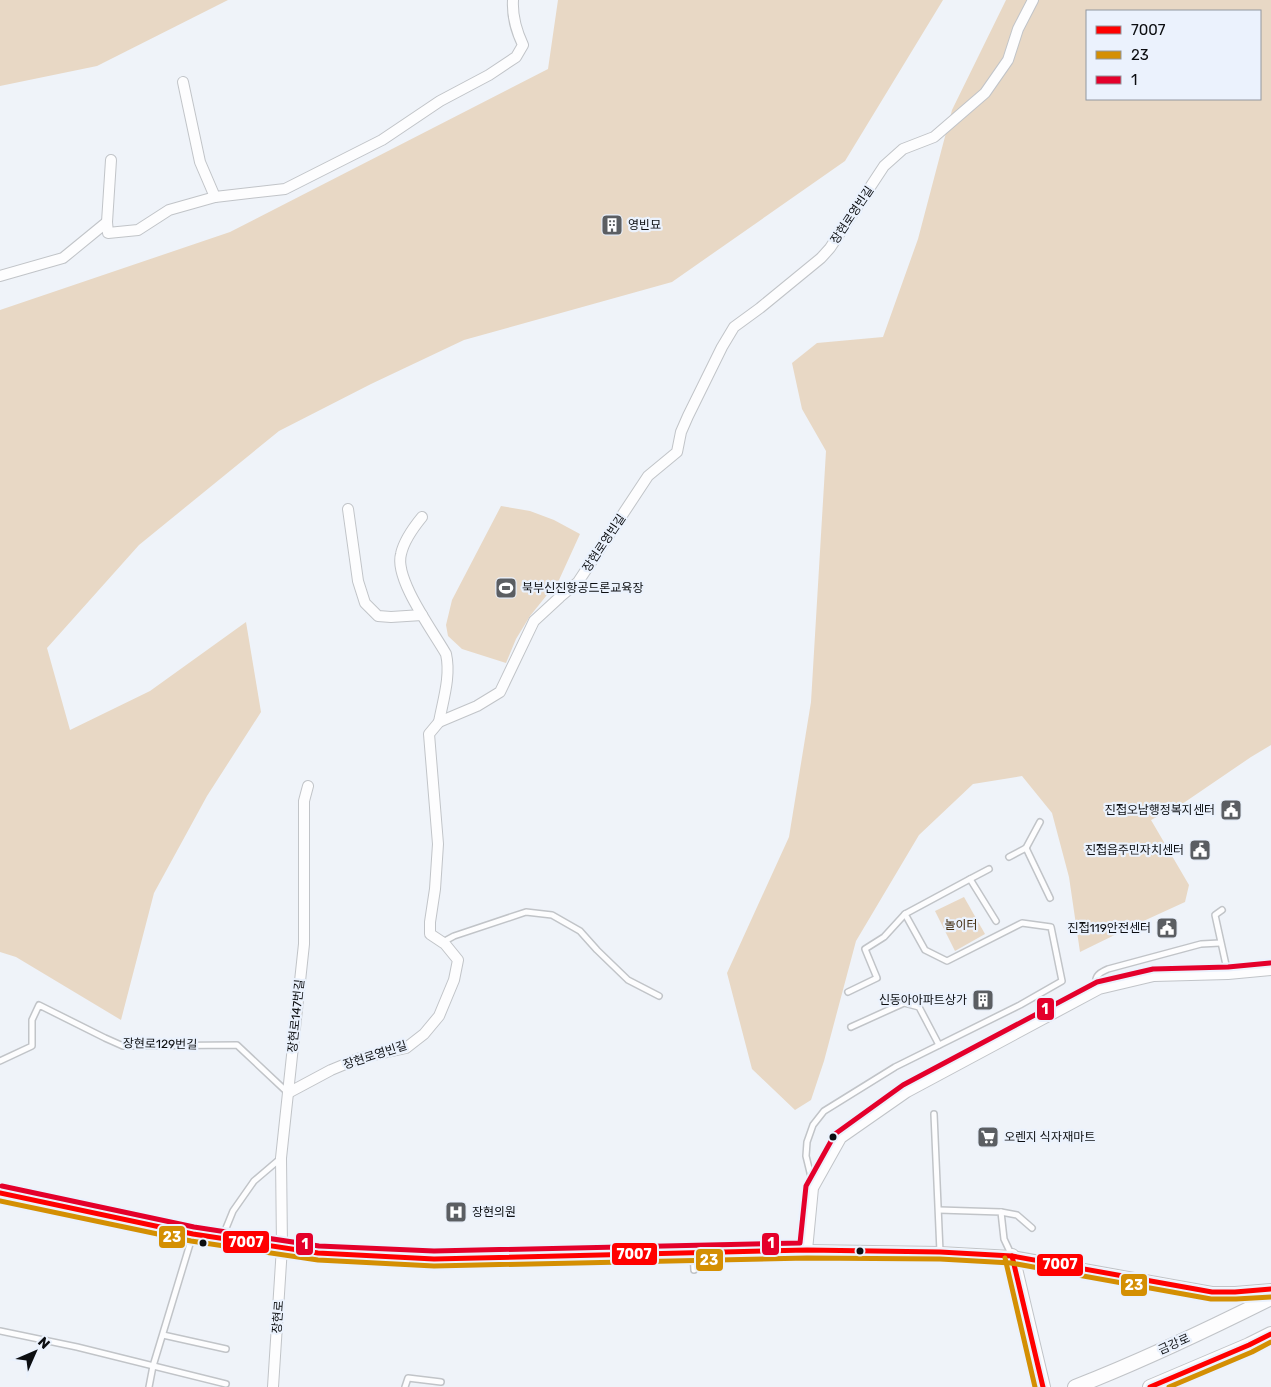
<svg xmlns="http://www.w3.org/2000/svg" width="1271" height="1387" font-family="Rubik,'Noto Sans KR',sans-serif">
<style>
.green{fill:#e8d8c5;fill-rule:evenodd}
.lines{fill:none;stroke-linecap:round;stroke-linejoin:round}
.lane-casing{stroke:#c1c4c8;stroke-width:8}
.street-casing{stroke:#c1c4c8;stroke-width:12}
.secondary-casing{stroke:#c1c4c8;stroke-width:16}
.lane{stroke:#fdfdfe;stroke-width:5}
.street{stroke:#fdfdfe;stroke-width:10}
.secondary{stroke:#fdfdfe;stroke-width:14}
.bus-1-casing{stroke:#ebf2fd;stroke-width:9}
.bus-2-casing{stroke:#ebf2fd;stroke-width:9}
.bus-3-casing{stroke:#ebf2fd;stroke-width:9}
.bus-1{stroke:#f00;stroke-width:5}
.bus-2{stroke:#d48f03;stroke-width:5}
.bus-3{stroke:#e4002b;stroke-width:5}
.bus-dot{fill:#0c0e11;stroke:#ebf2fd;stroke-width:2}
.labels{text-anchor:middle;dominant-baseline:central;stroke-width:4.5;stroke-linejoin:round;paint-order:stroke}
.street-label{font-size:12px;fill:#0c0e11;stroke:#ebf2fd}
.poi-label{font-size:12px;fill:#0c0e11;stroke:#ebf2fd;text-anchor:start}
.park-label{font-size:12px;fill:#3e290c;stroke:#ebf2fd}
.line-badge{stroke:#ebf2fd;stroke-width:2}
.badge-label{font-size:14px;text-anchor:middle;font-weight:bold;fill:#fff}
</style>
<rect width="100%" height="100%" fill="#eff3f9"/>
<!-- green -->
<g class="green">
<polygon points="0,0 228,0 97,66 0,86"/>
<polygon points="558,0 943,0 845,161 672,282 464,340 371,384 279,431 139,545 47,648 70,730 150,691 246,622 261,712 207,796 154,893 121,1020 16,957 0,952 0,310 230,232 548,69"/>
<path d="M1006,0H1271V745L1251,757L1185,802L1151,820L1189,885L1185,902L1137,924L1080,952L1069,877L1052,813L1022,776L973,784L919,835L856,941L824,1061L811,1100L795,1110L752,1069L727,973L789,837L811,702L826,451L802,409L792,363L817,343L883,337L918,239L952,110ZM1087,11H1260V99H1087Z"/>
<polygon points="501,506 530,511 554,520 580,534 559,580 530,616 516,639 506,663 462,649 448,636 446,625 452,600"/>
<polygon points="964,897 985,934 955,951 935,911"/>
</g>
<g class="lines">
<!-- lane casing -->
<g class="lane-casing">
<g id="lane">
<polyline points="1026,848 1050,898"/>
<polyline points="1009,857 1026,848 1040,822"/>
<polyline points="970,879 989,869"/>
<polyline points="1222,910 1215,915 1228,974"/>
<polyline points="443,942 454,936 526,912 552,915 580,931 597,950 628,980 659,996"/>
<path d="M1095,990C1095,977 1096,974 1108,969L1201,944L1220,943"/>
<polyline points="848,992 877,978 865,949 884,937 905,914"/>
<polyline points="851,1027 904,1003 919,1007 939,1045"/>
<polyline points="0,1061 32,1046 32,1020 39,1005 105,1038 123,1046 237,1045 287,1092"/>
<polyline points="934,1114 940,1252"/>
<polyline points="813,1185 806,1156 807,1142 813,1125 824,1111 895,1067 1020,1005 1062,981 1051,927 1022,923 947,961 925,950 905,914 970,879 996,921"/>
<polyline points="939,1210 1001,1212 1004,1239 1012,1256"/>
<polyline points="1001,1212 1017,1215 1032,1228"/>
<polyline points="222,1238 233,1211 254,1181 281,1158"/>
<polyline points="693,1253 694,1270"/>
<polyline points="0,1331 77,1347 226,1384"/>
<polyline points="163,1335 226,1349"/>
<polyline points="149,1387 153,1366 193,1234"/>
<polyline points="405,1387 408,1378 441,1382"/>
</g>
</g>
<!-- street casing -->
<g class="street-casing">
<g id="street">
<polyline points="183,82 200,162 215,197"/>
<polyline points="107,222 111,160"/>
<path d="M0,276L63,258L107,222L108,233L138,230L169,210L215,197L285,189L382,140L440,101L489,75L516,57L523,45C516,30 512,17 513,0"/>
<polyline points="348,509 358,581 365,603 378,616 391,617 422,615"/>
<path d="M422,517C413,528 404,540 401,554C394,579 433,631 446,654C451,676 443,700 439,722"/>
<polyline points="288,1093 331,1070 360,1058 406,1048 424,1034 439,1016 454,980 458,960 445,944 430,934 430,922 435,889 438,844 429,734 439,722 477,706 500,692 534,621 560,597 578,582 648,476 677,452 681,432 688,416 722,347 734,327 760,308 821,258 830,248 884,166 903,149 934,137 985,93 1008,60 1018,29 1033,0"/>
<polyline points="0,1193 193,1234 318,1253 434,1259 807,1250 940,1252 1012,1256 1212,1292 1235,1292 1271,1289"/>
<polyline points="807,1250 813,1188 841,1138 907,1092 1099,989 1154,976 1228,974 1271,970"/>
<polyline points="273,1387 282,1247 281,1158 304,944 304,801 308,786"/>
</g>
</g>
<!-- secondary casing -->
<g class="secondary-casing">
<g id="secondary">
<polyline points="1012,1256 1043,1387"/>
<path d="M1075,1387C1142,1361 1207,1330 1271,1298"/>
<polyline points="1150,1387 1249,1345 1271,1334"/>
</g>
</g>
<!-- lane -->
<use href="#lane" class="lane"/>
<!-- street -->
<use href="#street" class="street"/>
<!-- secondary -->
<use href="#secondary" class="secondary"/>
<!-- bus-1 casing -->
<g class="bus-1-casing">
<g id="bus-1">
<polyline points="0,1193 193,1234 318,1253 434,1259 807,1250 940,1252 1012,1256 1212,1292 1235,1292 1271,1289"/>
<polyline points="1012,1256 1043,1387"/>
<polyline points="1150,1387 1249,1345 1271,1334"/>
</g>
</g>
<!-- bus-2 casing -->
<g class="bus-2-casing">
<g id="bus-2">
<polyline points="0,1201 191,1241 318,1260 434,1266 807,1258 940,1259 1011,1263 1211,1299 1236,1299 1271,1297"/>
<polyline points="1005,1258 1035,1387"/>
<polyline points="1169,1387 1252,1352 1271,1342"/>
</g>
</g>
<!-- bus-3 casing -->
<g class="bus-3-casing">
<polyline id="bus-3" points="2,1186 194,1227 319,1246 434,1251 800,1243 806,1186 835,1134 903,1085 1097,982 1153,969 1228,967 1270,963"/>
</g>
<!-- bus-1 -->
<use href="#bus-1" class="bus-1"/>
<!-- bus-2 -->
<use href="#bus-2" class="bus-2"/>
<!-- bus-3 -->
<use href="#bus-3" class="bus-3"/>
</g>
<!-- icons -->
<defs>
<g id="building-square" transform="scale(1.125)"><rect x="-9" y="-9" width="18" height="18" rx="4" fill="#5b5e62" stroke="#ebf2fd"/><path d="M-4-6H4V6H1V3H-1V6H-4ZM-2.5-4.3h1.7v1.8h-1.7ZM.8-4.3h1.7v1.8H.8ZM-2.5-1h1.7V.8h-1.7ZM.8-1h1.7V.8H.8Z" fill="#fff"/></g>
<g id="stadium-square" transform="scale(1.125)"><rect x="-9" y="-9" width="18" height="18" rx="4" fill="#5b5e62" stroke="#ebf2fd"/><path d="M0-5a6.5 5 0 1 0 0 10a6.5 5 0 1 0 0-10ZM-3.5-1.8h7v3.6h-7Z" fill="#fff"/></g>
<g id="civic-square" transform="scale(1.125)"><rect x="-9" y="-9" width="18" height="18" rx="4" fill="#5b5e62" stroke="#ebf2fd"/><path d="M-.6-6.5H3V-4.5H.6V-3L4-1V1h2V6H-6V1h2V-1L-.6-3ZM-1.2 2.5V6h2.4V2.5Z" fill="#fff"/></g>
<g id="supermarket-square" transform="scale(1.125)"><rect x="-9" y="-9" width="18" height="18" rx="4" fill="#5b5e62" stroke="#ebf2fd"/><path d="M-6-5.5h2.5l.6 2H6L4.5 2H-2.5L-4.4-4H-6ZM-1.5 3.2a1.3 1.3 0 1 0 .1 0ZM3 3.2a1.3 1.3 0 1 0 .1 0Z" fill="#fff"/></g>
<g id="hospital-square" transform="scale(1.125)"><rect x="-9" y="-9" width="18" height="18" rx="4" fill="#5b5e62" stroke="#ebf2fd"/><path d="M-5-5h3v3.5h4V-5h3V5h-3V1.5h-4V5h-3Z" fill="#fff"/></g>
</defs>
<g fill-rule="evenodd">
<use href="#building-square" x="612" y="225"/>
<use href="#stadium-square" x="506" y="588"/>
<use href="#civic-square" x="1231" y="810"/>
<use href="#civic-square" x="1200" y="850"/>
<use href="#civic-square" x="1167" y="928"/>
<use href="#building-square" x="983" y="1000"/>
<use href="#supermarket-square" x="988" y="1137"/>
<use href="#hospital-square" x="456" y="1212"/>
</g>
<!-- markers -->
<g class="bus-dot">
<circle cx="833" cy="1137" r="4.5"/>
<circle cx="203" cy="1243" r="4.5"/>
<circle cx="860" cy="1251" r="4.5"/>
</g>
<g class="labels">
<!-- street labels -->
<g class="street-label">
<text transform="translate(852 215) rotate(-56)">장현로영빈길</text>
<text transform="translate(604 543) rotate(-56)">장현로영빈길</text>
<text transform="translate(296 1016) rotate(-84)">장현로147번길</text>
<text transform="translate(160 1044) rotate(1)">장현로129번길</text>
<text transform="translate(375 1055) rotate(-18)">장현로영빈길</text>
<text transform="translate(278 1317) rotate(-86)">장현로</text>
<text transform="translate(1174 1344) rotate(-24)">금강로</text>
</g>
<!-- poi labels -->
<g class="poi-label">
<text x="628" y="225">영빈묘</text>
<text x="522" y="588">북부신진항공드론교육장</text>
<text x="1215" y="810" text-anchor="end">진접오남행정복지센터</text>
<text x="1184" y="850" text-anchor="end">진접읍주민자치센터</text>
<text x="1151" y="928" text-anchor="end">진접119안전센터</text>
<text x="967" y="1000" text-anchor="end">신동아아파트상가</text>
<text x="1004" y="1137">오렌지 식자재마트</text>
<text x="472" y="1212">장현의원</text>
</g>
<!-- park labels -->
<g class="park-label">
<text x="961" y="925">놀이터</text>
</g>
</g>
<g class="line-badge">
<rect x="1036" y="997" width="19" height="24" rx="5" fill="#e4002b"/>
<rect x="158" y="1225" width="28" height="24" rx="5" fill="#d48f03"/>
<rect x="222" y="1230" width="48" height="24" rx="5" fill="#f00"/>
<rect x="761" y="1232" width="19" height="24" rx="5" fill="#e4002b"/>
<rect x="295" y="1232" width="19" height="24" rx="5" fill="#e4002b"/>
<rect x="611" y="1242" width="47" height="24" rx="5" fill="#f00"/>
<rect x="695" y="1248" width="29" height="24" rx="5" fill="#d48f03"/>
<rect x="1036" y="1253" width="48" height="24" rx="5" fill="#f00"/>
<rect x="1120" y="1273" width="28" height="24" rx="5" fill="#d48f03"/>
</g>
<g class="badge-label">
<text x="1045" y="1014">1</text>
<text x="172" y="1242">23</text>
<text x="246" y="1247">7007</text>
<text x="771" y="1248">1</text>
<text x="305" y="1249">1</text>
<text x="634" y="1259">7007</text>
<text x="709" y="1265">23</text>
<text x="1060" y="1269">7007</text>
<text x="1134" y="1290">23</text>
</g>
<!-- legend -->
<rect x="1086" y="10" width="175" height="90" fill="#ebf2fd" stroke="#92979f"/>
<rect x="1096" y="26" width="25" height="8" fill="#ff0000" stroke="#92979f"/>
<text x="1131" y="35" font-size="15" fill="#0c0e11">7007</text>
<rect x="1096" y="51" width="25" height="8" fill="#d48f03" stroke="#92979f"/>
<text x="1131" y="60" font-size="15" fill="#0c0e11">23</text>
<rect x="1096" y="76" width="25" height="8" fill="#e4002b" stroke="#92979f"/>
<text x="1131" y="85" font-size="15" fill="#0c0e11">1</text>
<!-- north arrow -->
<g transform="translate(35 1352) rotate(45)" stroke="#ebf2fd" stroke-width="4" paint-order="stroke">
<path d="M0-4L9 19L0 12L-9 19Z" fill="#0c0e11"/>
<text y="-8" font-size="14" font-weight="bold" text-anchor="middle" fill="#0c0e11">N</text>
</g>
</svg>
